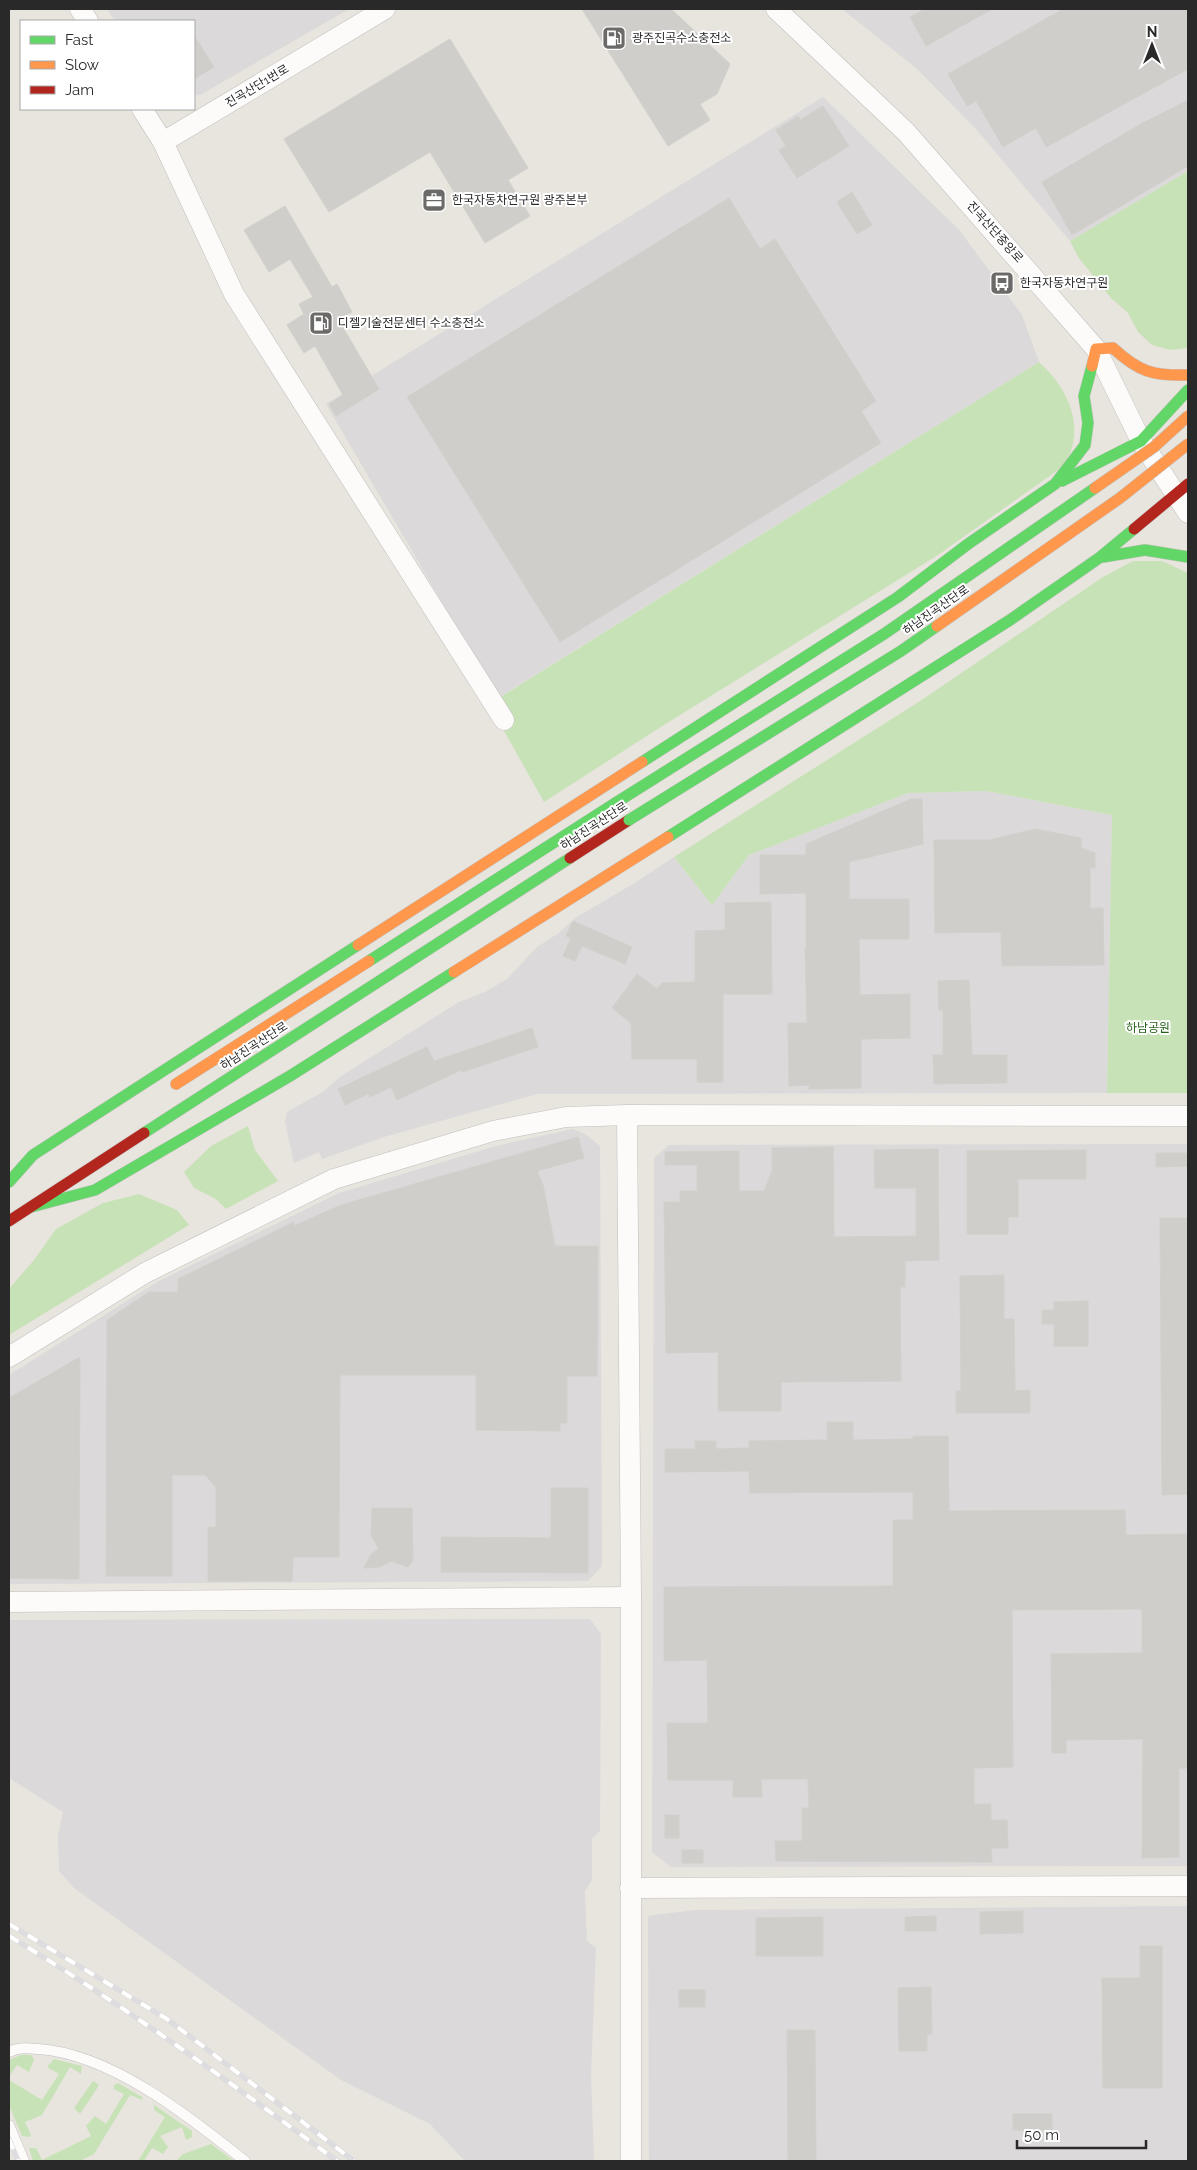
<svg xmlns="http://www.w3.org/2000/svg" width="1197" height="2170" font-family="Raleway,'Noto Sans KR',sans-serif">
<style>
.industrial{fill:#dbd9da}
.green{fill:#c8e2b8}
.building{fill:#d0ceca;stroke:#d2d0cb}
.lines{fill:none;stroke-linecap:round;stroke-linejoin:round}
.lane-casing{stroke:#c1c0bf;stroke-width:11}
.street-casing{stroke:#c1c0bf;stroke-width:21}
.fast-casing{stroke:#c4c3c0;stroke-width:12}
.slow-casing{stroke:#c4c3c0;stroke-width:12}
.jam-casing{stroke:#c4c3c0;stroke-width:12}
.lane{stroke:#fcfbfa;stroke-width:10}
.street{stroke:#fcfbfa;stroke-width:20}
.fast{stroke:#63d668;stroke-width:11}
.slow{stroke:#ff974d;stroke-width:11}
.jam{stroke:#b3261e;stroke-width:11}
.rail-casing{stroke:#dddcde;stroke-width:5.5}
.rail{stroke:#fff;stroke-width:4;stroke-dasharray:11;stroke-linecap:butt}
.fast-bridge-casing{stroke:#c4c3c0;stroke-width:12;stroke-linecap:butt}
.slow-bridge-casing{stroke:#c4c3c0;stroke-width:12;stroke-linecap:butt}
.fast-bridge{stroke:#63d668;stroke-width:11}
.slow-bridge{stroke:#ff974d;stroke-width:11}
.labels{text-anchor:middle;dominant-baseline:central;stroke-width:4;stroke-linejoin:round;paint-order:stroke}
.poi-label{font-size:12px;fill:#292929;stroke:#fff;text-anchor:start}
.street-label{font-size:12px;fill:#292929;stroke:#fff}
.park-label{font-size:12px;fill:#27631c;stroke:#fff}
</style>
<rect width="100%" height="100%" fill="#e8e4de"/>
<!-- industrial -->
<g class="industrial">
<polygon points="107,9 349,9 200,95 194,94 194,21 115,21"/>
<polygon points="842,9 1188,9 1188,171 1070,241 976,129 916,68"/>
<polygon points="823,97 960,231 1022,315 1039,362 498,698 326,404"/>
<polygon points="986,791 1112,815 1107,1093 537,1094 384,1137 322,1159 319,1152 294,1163 285,1122 287,1112 323,1092 341,1076 459,1002 485,992 507,979 537,947 559,933 575,918 633,884 674,857 712,905 749,855 908,793"/>
<polygon points="573,1129 585,1134 600,1146 602,1566 588,1581 9,1584 9,1375 157,1282 339,1193 496,1146"/>
<polygon points="1188,1144 1188,1866 671,1867 652,1852 654,1158 669,1145"/>
<polygon points="590,1619 601,1634 600,1831 592,1839 592,1880 585,1891 587,1941 596,1948 591,2075 594,2161 465,2161 430,2124 341,2080 74,1888 59,1871 58,1835 63,1812 9,1778 9,1620"/>
<polygon points="1188,1906 1188,2161 649,2161 648,1916 694,1910"/>
</g>
<!-- green -->
<g class="green">
<polygon points="1188,171 1188,348 1170,350 1152,345 1138,332 1128,313 1111,298 1078,257 1070,241"/>
<path d="M1039,362C1064,385 1082,416 1071,451C1069,458 1062,464 1058,470L938,555L664,725L544,802L489,704Z"/>
<polygon points="1133,561 1162,561 1188,573 1188,1093 1107,1093 1112,815 986,791 908,793 749,855 712,905 674,857 920,701 1103,577"/>
<polygon points="248,1126 255,1150 278,1181 226,1209 216,1199 194,1188 184,1172 211,1146"/>
<polygon points="139,1194 177,1210 189,1225 9,1335 9,1289 34,1260 56,1229 103,1203"/>
<polygon points="21,2055 31,2055 34,2059 29,2072 17,2065 9,2077 9,2060"/>
<polygon points="54,2059 82,2066 81,2074 70,2067 42,2115 25,2122 31,2135 29,2137 22,2136 9,2105 9,2080 42,2100 59,2074 47,2067"/>
<polygon points="93,2081 98,2084 98,2087 80,2114 74,2108"/>
<polygon points="118,2083 142,2097 143,2100 130,2095 94,2154 80,2161 33,2161 29,2148 36,2148 42,2160 91,2136 86,2126 95,2116 106,2124 124,2094 114,2089 114,2085"/>
<polygon points="154,2105 192,2131 192,2137 186,2140 182,2127 160,2136 168,2147 163,2154 152,2148 144,2161 138,2161 165,2117 154,2110"/>
<polygon points="211,2144 234,2161 176,2161 183,2154"/>
</g>
<!-- building -->
<g class="building">
<polygon points="582,9 671,9 730,64 717,94 700,104 710,120 668,146"/>
<polygon points="925,9 992,9 926,46 910,17"/>
<polygon points="1063,9 1188,9 1188,69 1046,147 1036,128 1003,147 976,101 967,106 948,74"/>
<polygon points="194,35 214,67 194,79"/>
<polygon points="450,39 528,168 508,180 530,216 485,243 430,152 329,212 284,139"/>
<polygon points="1188,100 1188,166 1072,235 1042,182 1141,124"/>
<polygon points="823,106 849,146 797,178 779,150 786,146 776,130 798,116 800,120"/>
<polygon points="852,192 872,225 857,234 837,202"/>
<polygon points="729,198 760,249 775,239 876,401 861,411 881,443 560,642 407,397"/>
<polygon points="285,206 332,287 337,284 352,312 338,319 379,389 336,416 329,404 343,395 315,346 304,353 287,325 304,314 299,304 313,297 290,259 269,272 244,230"/>
<polygon points="911,799 922,799 923,844 849,862 849,899 909,899 909,939 859,939 860,995 910,994 910,1038 861,1039 861,1088 809,1089 809,1085 789,1086 788,1023 807,1023 805,948 806,948 806,893 760,894 760,855 806,855 806,844"/>
<polygon points="1035,829 1081,838 1081,848 1095,853 1095,868 1090,868 1090,908 1103,908 1104,965 1002,966 1001,932 935,933 934,840 990,840"/>
<polygon points="771,902 772,994 723,994 723,1082 697,1082 697,1059 632,1059 631,1023 612,1008 637,974 657,989 662,983 695,982 695,931 725,930 725,903"/>
<polygon points="573,921 632,947 625,964 582,946 575,961 563,956 571,938 566,936"/>
<polygon points="969,980 972,1055 1007,1055 1007,1083 934,1084 933,1055 943,1055 943,1010 939,1010 938,981"/>
<polygon points="532,1028 538,1047 462,1072 461,1070 397,1100 391,1087 370,1097 368,1094 345,1105 338,1089 427,1047 434,1061"/>
<polygon points="578,1137 584,1158 537,1171 543,1185 555,1246 598,1246 597,1376 567,1376 567,1423 560,1423 560,1431 476,1430 476,1375 340,1375 339,1557 293,1557 292,1581 208,1581 208,1527 216,1527 216,1487 205,1475 172,1475 172,1576 106,1576 107,1320 149,1292 178,1292 178,1279 294,1222 294,1226 341,1205"/>
<polygon points="833,1147 834,1237 916,1236 916,1188 875,1188 874,1150 938,1149 939,1260 905,1261 905,1287 900,1287 901,1381 781,1382 781,1411 718,1411 718,1352 666,1353 664,1202 680,1202 680,1191 697,1191 697,1165 665,1165 665,1152 739,1151 739,1191 764,1191 772,1171 772,1148"/>
<polygon points="1086,1150 1086,1179 1018,1179 1018,1217 1008,1217 1008,1234 967,1234 967,1151"/>
<polygon points="1156,1153 1188,1153 1188,1166 1156,1167"/>
<polygon points="1160,1218 1188,1218 1188,1494 1162,1495"/>
<polygon points="1004,1275 1004,1319 1014,1319 1015,1391 1030,1390 1030,1413 956,1413 956,1391 961,1391 960,1276"/>
<polygon points="1088,1301 1088,1346 1054,1346 1054,1324 1042,1324 1042,1310 1054,1310 1054,1302"/>
<polygon points="80,1357 79,1579 9,1578 9,1398"/>
<polygon points="827,1422 853,1422 853,1440 913,1439 913,1436 948,1436 949,1511 1125,1510 1126,1535 1188,1534 1188,1768 1179,1768 1179,1857 1142,1858 1143,1739 1066,1740 1066,1753 1052,1753 1051,1654 1142,1653 1142,1609 1012,1610 1013,1767 974,1768 974,1804 991,1804 991,1820 1007,1820 1008,1848 991,1848 992,1862 776,1861 775,1841 802,1841 802,1808 809,1808 808,1779 761,1779 762,1797 733,1797 733,1780 668,1780 667,1723 708,1723 707,1660 664,1661 664,1587 893,1586 893,1520 913,1520 913,1492 750,1493 749,1471 665,1472 665,1449 695,1449 695,1441 716,1441 716,1449 749,1448 749,1441 827,1440"/>
<polygon points="551,1488 588,1488 588,1573 441,1572 441,1537 551,1538"/>
<polygon points="372,1508 412,1508 413,1561 408,1567 391,1561 380,1567 364,1568 371,1554 379,1549 371,1535"/>
<rect x="665" y="1815" width="14" height="23"/>
<rect x="682" y="1850" width="21" height="13"/>
<polygon points="1023,1911 1023,1933 980,1934 980,1912"/>
<polygon points="936,1916 936,1931 905,1931 905,1917"/>
<polygon points="823,1917 823,1956 756,1956 756,1918"/>
<polygon points="1140,1946 1162,1946 1162,2088 1103,2088 1102,1978 1140,1978"/>
<polygon points="931,1987 932,2034 927,2034 927,2051 899,2051 898,1988"/>
<rect x="679" y="1990" width="26" height="17"/>
<polygon points="787,2030 815,2030 816,2161 788,2161"/>
<rect x="1013" y="2114" width="39" height="16"/>
</g>
<g class="lines">
<!-- lane casing -->
<g class="lane-casing">
<g id="lane">
<path d="M9,2052C19,2047 28,2048 39,2049C111,2054 190,2117 245,2161"/>
<polyline points="9,2125 24,2161"/>
</g>
</g>
<!-- street casing -->
<g class="street-casing">
<g id="street">
<polyline points="80,9 88,21"/>
<polyline points="776,9 906,132 1096,349 1141,441 1188,513"/>
<polyline points="142,109 163,142 234,294 504,720"/>
<polyline points="163,142 385,9"/>
<polyline points="627,1115 631,1597 631,2161"/>
<polyline points="9,1357 145,1273 334,1179 493,1131 566,1117 627,1115 1188,1116"/>
<polyline points="9,1602 631,1597"/>
<polyline points="630,1888 1188,1886"/>
</g>
</g>
<!-- fast casing -->
<g class="fast-casing">
<g id="fast">
<polyline points="1062,481 1141,441 1188,390"/>
<polyline points="1103,557 1145,550 1188,557"/>
<polyline points="642,762 898,597 968,544 1055,484 1085,445 1088,423 1084,396 1092,366"/>
<polyline points="668,837 1010,620 1099,558 1134,529"/>
<polyline points="369,961 617,802"/>
<polyline points="144,1133 570,858"/>
<polyline points="9,1182 33,1155 358,945"/>
<polyline points="31,1207 95,1190 290,1076 454,972"/>
</g>
</g>
<!-- slow casing -->
<g class="slow-casing">
<g id="slow">
<path d="M1092,366L1096,349L1113,348C1139,372 1153,376 1188,375"/>
<polyline points="358,945 642,762"/>
<polyline points="454,972 668,837"/>
<polyline points="176,1084 369,961"/>
</g>
</g>
<!-- jam casing -->
<g class="jam-casing">
<g id="jam">
<polyline points="1134,529 1188,484"/>
<polyline points="570,858 629,820"/>
<polyline points="9,1221 144,1133"/>
</g>
</g>
<!-- lane -->
<use href="#lane" class="lane"/>
<!-- street -->
<use href="#street" class="street"/>
<!-- fast -->
<use href="#fast" class="fast"/>
<!-- slow -->
<use href="#slow" class="slow"/>
<!-- jam -->
<use href="#jam" class="jam"/>
<!-- rail casing -->
<g class="rail-casing">
<g id="rail">
<polyline points="9,1924 167,2019 354,2161"/>
<path d="M9,1936C123,2005 230,2082 337,2161"/>
<polyline points="9,2139 18,2161"/>
</g>
</g>
<!-- rail -->
<use href="#rail" class="rail"/>
<!-- fast-bridge casing -->
<g class="fast-bridge-casing">
<g id="fast-bridge">
<polyline points="617,802 884,634 1095,488"/>
<polyline points="629,820 901,651 937,626"/>
</g>
</g>
<!-- slow-bridge casing -->
<g class="slow-bridge-casing">
<g id="slow-bridge">
<polyline points="1095,488 1154,447 1188,416"/>
<polyline points="937,626 1120,498 1188,444"/>
</g>
</g>
<!-- fast-bridge -->
<use href="#fast-bridge" class="fast-bridge"/>
<!-- slow-bridge -->
<use href="#slow-bridge" class="slow-bridge"/>
</g>
<!-- icons -->
<defs>
<g id="fuel-square" transform="scale(1.25)"><rect x="-9" y="-9" width="18" height="18" rx="4" fill="#6c6a68" stroke="#fff"/><path d="M-5.5-6h7V0h2V4h1.3V-2.5L3-4.5l.8-.8L6-3V5H2.5V1h-1V6h-7ZM-4.2-4.7v3.2H.2V-4.7Z" fill="#fff"/></g>
<g id="office-square" transform="scale(1.25)"><rect x="-9" y="-9" width="18" height="18" rx="4" fill="#6c6a68" stroke="#fff"/><path d="M-6-3h4V-5.5h4V-3h4V5H-6ZM-1-4.5V-3h2v-1.5ZM-6 0V1H6V0Z" fill="#fff"/></g>
<g id="bus-square" transform="scale(1.25)"><rect x="-9" y="-9" width="18" height="18" rx="4" fill="#6c6a68" stroke="#fff"/><path d="M-5-6H5V4H4V6H2V4H-2V6H-4V4H-5ZM-3.5-4V0h7V-4ZM-3.5 1.2v1.5H-2V1.2ZM2 1.2v1.5H3.5V1.2Z" fill="#fff"/></g>
</defs>
<g fill-rule="evenodd">
<use href="#fuel-square" x="614" y="38"/>
<use href="#office-square" x="434" y="200"/>
<use href="#bus-square" x="1002" y="283"/>
<use href="#fuel-square" x="321" y="323"/>
</g>
<g class="labels">
<!-- poi labels -->
<g class="poi-label">
<text x="632" y="38">광주진곡수소충전소</text>
<text x="452" y="200">한국자동차연구원 광주본부</text>
<text x="1020" y="283">한국자동차연구원</text>
<text x="338" y="323">디젤기술전문센터 수소충전소</text>
</g>
<!-- street labels -->
<g class="street-label">
<text transform="translate(257 86) rotate(-31)">진곡산단1번로</text>
<text transform="translate(995 232) rotate(48)">진곡산단중앙로</text>
<text transform="translate(936 610) rotate(-35)">하남진곡산단로</text>
<text transform="translate(594 826) rotate(-33)">하남진곡산단로</text>
<text transform="translate(254 1046) rotate(-33)">하남진곡산단로</text>
</g>
<!-- park labels -->
<g class="park-label">
<text x="1148" y="1028">하남공원</text>
</g>
</g>
<!-- border -->
<rect width="1197" height="2170" fill="none" stroke="#292929" stroke-width="20"/>
<!-- legend -->
<rect x="20" y="20" width="175" height="90" fill="#ffffff" stroke="#a9a9a9"/>
<rect x="30" y="36" width="25" height="8" fill="#63d668" stroke="#a9a9a9"/>
<text x="65" y="45" font-size="15" fill="#292929">Fast</text>
<rect x="30" y="61" width="25" height="8" fill="#ff974d" stroke="#a9a9a9"/>
<text x="65" y="70" font-size="15" fill="#292929">Slow</text>
<rect x="30" y="86" width="25" height="8" fill="#b3261e" stroke="#a9a9a9"/>
<text x="65" y="95" font-size="15" fill="#292929">Jam</text>
<!-- north arrow -->
<g transform="translate(1152 45)" stroke="#ffffff" stroke-width="4" paint-order="stroke">
<path d="M0-4L9 19L0 12L-9 19Z" fill="#292929"/>
<text y="-8" font-size="14" font-weight="bold" text-anchor="middle" fill="#292929">N</text>
</g>
<!-- scale -->
<path d="M1017 2140v8h129v-8" fill="none" stroke="#292929" stroke-width="2.5"/>
<text x="1024" y="2140" font-size="15" fill="#292929" stroke="#ffffff" stroke-width="4" paint-order="stroke">50 m</text>
</svg>
